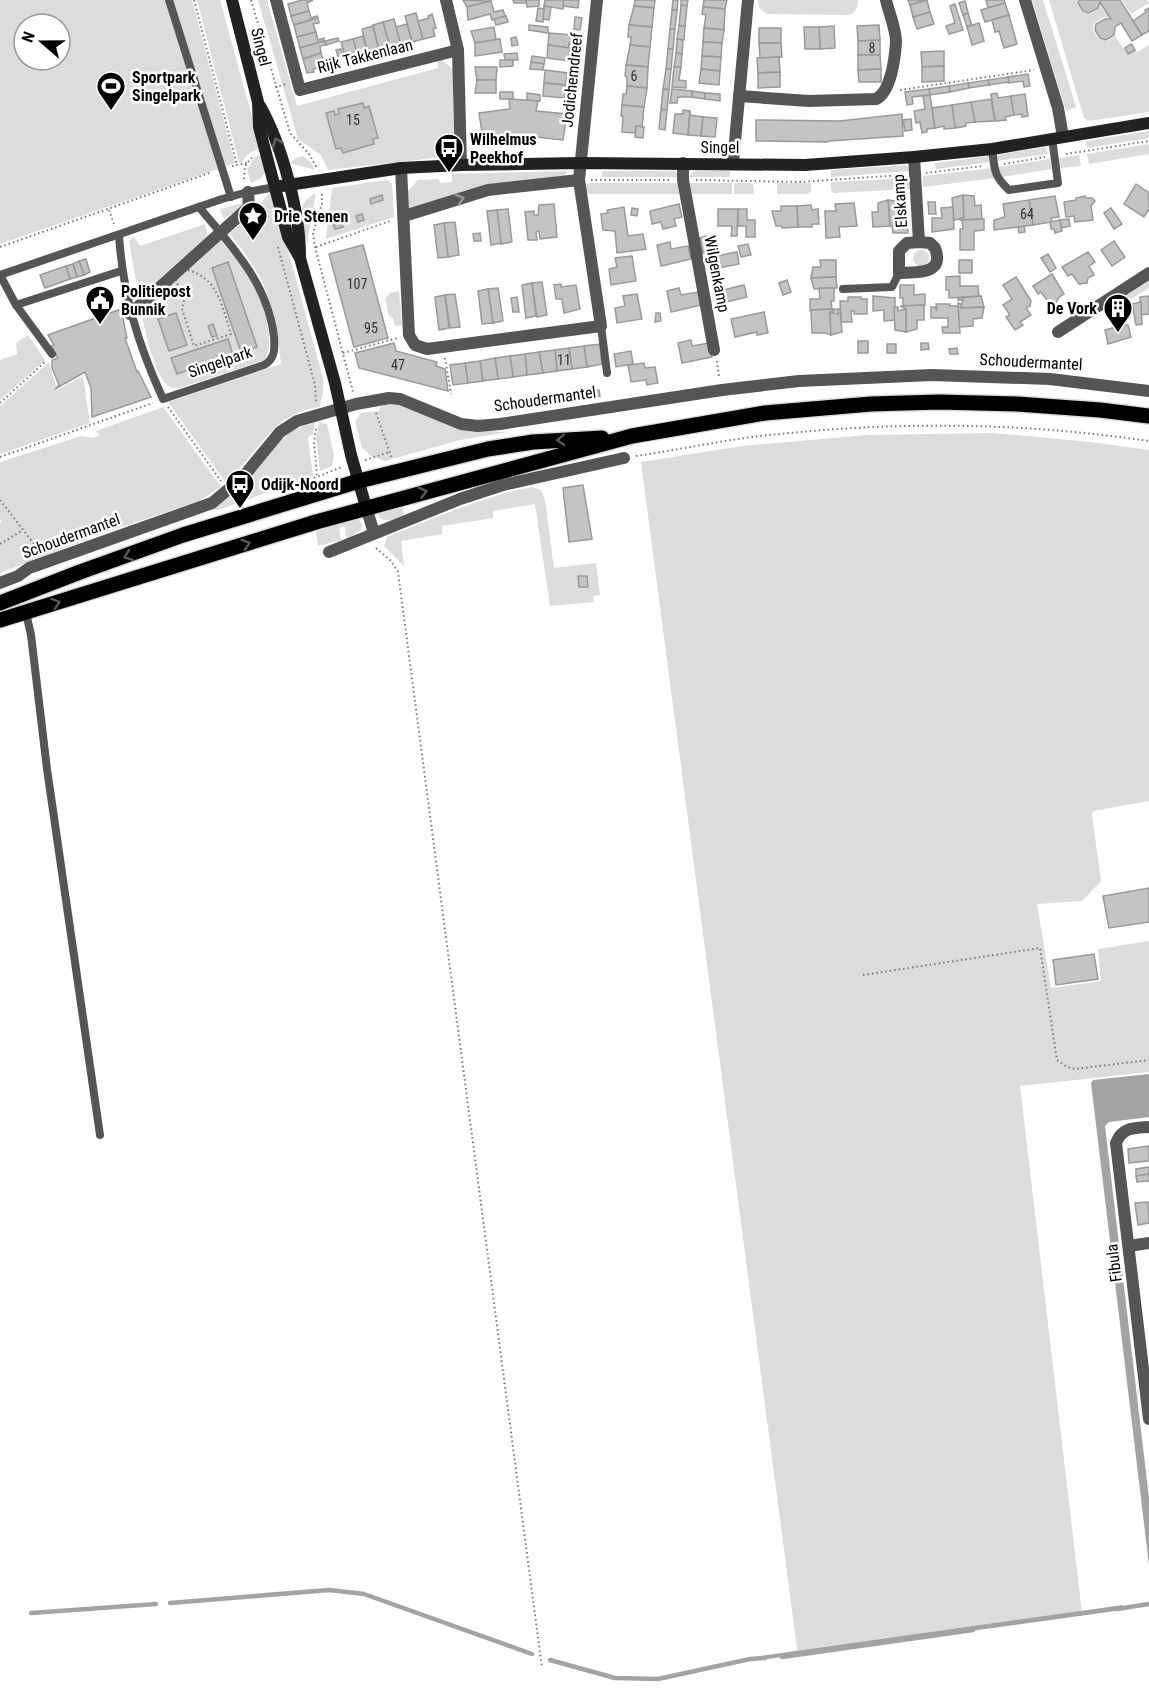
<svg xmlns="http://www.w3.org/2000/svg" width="1149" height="1703" font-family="'Roboto Condensed',sans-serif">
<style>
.green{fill:#dcdcdc;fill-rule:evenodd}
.water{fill:#a3a3a3}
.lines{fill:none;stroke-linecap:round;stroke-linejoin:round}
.stream{stroke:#a3a3a3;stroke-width:4.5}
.building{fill:#c4c4c4;stroke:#999;stroke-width:1.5}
.primary-casing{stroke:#dbdbdb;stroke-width:18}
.path{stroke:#777;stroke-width:2;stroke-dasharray:1.5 3;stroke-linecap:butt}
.lane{stroke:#555;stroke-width:8}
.street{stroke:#555;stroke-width:12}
.secondary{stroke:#222;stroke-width:12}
.primary{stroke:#000;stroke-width:15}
.oneway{stroke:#646464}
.oneway2{stroke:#999}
.oneway3{stroke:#595959}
.labels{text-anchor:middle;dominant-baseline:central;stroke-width:5;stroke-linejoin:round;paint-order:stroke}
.number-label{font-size:14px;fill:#313131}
.street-label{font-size:16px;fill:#000;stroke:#fff}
.poi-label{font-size:16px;font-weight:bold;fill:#000;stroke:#fff;text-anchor:start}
</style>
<rect width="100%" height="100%" fill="#fff"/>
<!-- green -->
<g class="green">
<path d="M0,0H192L235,163L0,244ZM24,24H60V60H24Z"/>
<path d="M197,0H220L261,149C251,151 246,154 242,163L239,162Z"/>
<polygon points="258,0 267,0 297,106 438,68 437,60 440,59 453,69 454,144 452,156 328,170 321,155 298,139"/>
<path d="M758,0H858C858,7 856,12 849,15L767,14L759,8Z"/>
<polygon points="1032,0 1043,0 1076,107 1066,111"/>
<polygon points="1049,0 1077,0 1077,3 1082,12 1090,14 1099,8 1100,3 1110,18 1104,17 1094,23 1093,30 1098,39 1107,41 1115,36 1123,48 1132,43 1137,52 1149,45 1149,112 1089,121 1084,118"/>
<polygon points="1122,0 1147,0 1149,3 1131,14"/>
<polygon points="1149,131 1149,138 1087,148 1086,141"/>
<polygon points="1149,144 1149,154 1089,164 1087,154"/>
<polygon points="1046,147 1048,154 997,161 996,155"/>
<polygon points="262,155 266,170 261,178 251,183 247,169 255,157"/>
<polygon points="1079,155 1081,166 1060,168 1059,158"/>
<polygon points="304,156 311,163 315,170 290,163 296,158"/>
<polygon points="990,156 991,162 936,169 935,163"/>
<polygon points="1050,159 1052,169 1002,177 999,174 998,167"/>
<polygon points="906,165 911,171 831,177 831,170"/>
<polygon points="992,168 995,178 923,187 923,176"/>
<polygon points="567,171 564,177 409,208 409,206 408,191 418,180 439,179 440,183 452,182 452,174"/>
<polygon points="602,171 675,171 679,177 602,177"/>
<polygon points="694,171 730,171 730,177 689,177"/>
<polygon points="911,178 912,189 834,193 831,190 831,182"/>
<polygon points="388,180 392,184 394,217 326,239 332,188"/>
<polygon points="590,183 679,183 679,194 587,194 585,187 586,184"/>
<polygon points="689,183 732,183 732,194 690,194"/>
<polygon points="734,183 753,183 754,194 734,194"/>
<polygon points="777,183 811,183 811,191 808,194 777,194"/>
<path d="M272,191L323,378V391L320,407C272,412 257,455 226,483L168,402L281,364C278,332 273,297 255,269C248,257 238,245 230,234Z"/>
<path d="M316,193L307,243C302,223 293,204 316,193Z"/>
<polygon points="250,201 224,219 220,209"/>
<polygon points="205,224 208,236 139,297 129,241 134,237 140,246"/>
<path d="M221,241C230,253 244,265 251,278C261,297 277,341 265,360L179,388C174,388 170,388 166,384C153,368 145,331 141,311Z"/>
<circle cx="921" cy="258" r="8"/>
<polygon points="1149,277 1149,288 1113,310 1112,303"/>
<polygon points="399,291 402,325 395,326 393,318 389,316 385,298 390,293"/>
<polygon points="28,335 45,360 0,400 0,360 17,354 16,343"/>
<polygon points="49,362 57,390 83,376 90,423 0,454 0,406"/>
<polygon points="382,404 398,405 460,430 508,432 460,440 385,461 371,456 362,448 355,422 361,413 379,411"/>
<polygon points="163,407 221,487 199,501 98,535 0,573 0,523 2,522 0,519 0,462 81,436 93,438 100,435 96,431"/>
<polygon points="315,422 313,434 308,437 313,476 218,510 212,510 233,494 252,474 274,446 293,430"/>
<polygon points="319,422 327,424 334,455 332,466 320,471 316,439"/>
<polygon points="993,433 1091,442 1149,450 1149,801 1093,811 1092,815 1101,881 1082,901 1037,904 1051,988 1101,981 1098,949 1149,941 1149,1072 1020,1086 1082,1613 798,1656 641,462 742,446 867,435"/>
<path d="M532,487L541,490L545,500L554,568L596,563L600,595L593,596L594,602L550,606L535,504L493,511V518L442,526V534L401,541L404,566L384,546L387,537C435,518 481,497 532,487Z"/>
<path d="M401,502L404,514C397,520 388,521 380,519L378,511Z"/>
<polygon points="351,518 358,519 362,524 361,530 347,539 344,526 339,528 341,540 318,546 316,532"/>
</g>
<!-- water -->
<g class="water">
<polygon points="1149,1074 1149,1117 1109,1122 1105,1126 1149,1498 1149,1565 1091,1083 1093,1080"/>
<polygon points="1123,1605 1123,1610 761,1660 760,1656"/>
</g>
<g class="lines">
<!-- stream -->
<g class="stream">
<polyline points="170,1603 329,1590 364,1594 532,1654"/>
<polyline points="1117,1609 1149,1604"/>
<polyline points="31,1613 156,1604"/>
<polyline points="782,1657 973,1630"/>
<polyline points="550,1660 615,1678 658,1679 750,1659 765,1658"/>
</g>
</g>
<!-- building -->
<g class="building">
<polygon points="302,0 313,0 307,3 309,11 291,16 288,4"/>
<polygon points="463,0 487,1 491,1 467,7"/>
<polygon points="513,0 526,0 526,3 514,3"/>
<polygon points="526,0 539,0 539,6 527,7"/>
<polygon points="545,0 564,0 563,9 544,6"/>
<polygon points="564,0 579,0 578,8 563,6"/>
<polygon points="635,0 655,0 654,8 634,6"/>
<polygon points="673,0 678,0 677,10 672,10"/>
<polygon points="681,0 688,0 687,6 681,5"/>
<polygon points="704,0 727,0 725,9 703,7"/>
<polygon points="908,0 926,0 910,5"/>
<polygon points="927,0 930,12 913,17 910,5"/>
<polygon points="986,0 1004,0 1005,3 988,8"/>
<polygon points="1079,0 1120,0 1142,35 1132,41 1121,23 1115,27 1114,35 1106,40 1100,38 1095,30 1096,24 1105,19 1111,19 1100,2 1098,8 1089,13 1083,11 1078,3"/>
<polygon points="491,1 494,12 503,10 505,16 506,16 492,20 490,14 468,20 467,7"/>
<polygon points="965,1 968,13 963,15 959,3"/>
<polygon points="1005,3 1009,15 985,22 981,10"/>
<polygon points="955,4 963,30 949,34 946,26 955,23 950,6"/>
<polygon points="681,5 687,6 685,26 679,26"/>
<polygon points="544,6 551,7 549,20 543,19"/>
<polygon points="634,6 654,8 652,27 629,25"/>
<polygon points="703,7 725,9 724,30 704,28 706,15 702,14"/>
<polygon points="538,8 544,9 543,22 536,21"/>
<polygon points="1149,8 1149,31 1142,35 1133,21 1146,12 1145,10"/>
<polygon points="672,10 677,10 675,29 670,29"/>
<polygon points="309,11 311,18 317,16 318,18 294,25 291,16"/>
<polygon points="930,12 934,24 917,29 913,17"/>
<polygon points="416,13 423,39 412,42 405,16"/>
<polygon points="968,13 972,26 967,27 963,15"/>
<polygon points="432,14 436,28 433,29 435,36 423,39 418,21 429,18 428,16"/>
<polygon points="1009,15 1017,44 1004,48 999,31 995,32 992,20"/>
<polygon points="506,16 508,22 496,25 494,19"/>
<polygon points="575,17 582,18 580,30 574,29"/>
<polygon points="318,18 319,23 313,24 316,32 297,37 294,25"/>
<polygon points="394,19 401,45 390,48 383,22"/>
<polygon points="383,22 390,48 379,51 373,25"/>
<polygon points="979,23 984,41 972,45 967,27"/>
<polygon points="407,24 412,42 401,45 396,27"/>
<polygon points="529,25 548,27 548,33 529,30"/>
<polygon points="629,25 652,27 650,47 630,45 631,37 628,37"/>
<polygon points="879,25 880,40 858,41 857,26"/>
<polygon points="373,26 379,51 368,54 362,29"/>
<polygon points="679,26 685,26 684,40 677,39"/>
<polygon points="834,26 835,48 820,49 819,27"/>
<polygon points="494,27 496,40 500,39 475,43 471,31"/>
<polygon points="804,27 819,27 820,49 805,49"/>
<polygon points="704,28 724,30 722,43 703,42"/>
<rect x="759" y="28" width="22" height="15"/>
<polygon points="670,29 675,29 673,49 668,49"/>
<polygon points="316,32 318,40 324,38 324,41 300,48 297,37"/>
<polygon points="549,33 572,35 571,44 569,43 569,48 548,45"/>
<polygon points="363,36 368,54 358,57 353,39"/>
<polygon points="516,37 518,45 512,46 511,38"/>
<polygon points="338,38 339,41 326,45 325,41"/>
<polygon points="353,39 358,57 346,60 341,42"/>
<polygon points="500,39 502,52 475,56 475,43"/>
<polygon points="677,39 683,40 682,54 676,53"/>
<polygon points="880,40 880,55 858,55 858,41"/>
<polygon points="324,41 326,45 320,46 321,53 303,59 300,48"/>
<polygon points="703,42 722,43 721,57 702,56"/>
<polygon points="759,43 781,43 782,57 760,58"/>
<polygon points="1131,44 1135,50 1128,54 1125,48"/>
<polygon points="548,45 570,48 569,61 547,58"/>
<polygon points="630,45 650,47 648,67 626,65"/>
<polygon points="341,49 343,58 339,59 336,50"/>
<polygon points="668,49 673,49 671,69 666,69"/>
<polygon points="944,51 944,66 922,67 921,52"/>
<polygon points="321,53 325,66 313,69 314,72 307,73 303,59"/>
<polygon points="517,53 518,60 505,60 504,54"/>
<polygon points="676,53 682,54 681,67 674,67"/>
<polygon points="858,55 880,55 881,69 858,70"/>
<polygon points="532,56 545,58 544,64 531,62"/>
<polygon points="702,56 721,57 720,71 701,69"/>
<polygon points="779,57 780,72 758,73 757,58"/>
<polygon points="500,60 513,60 513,66 500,67"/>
<polygon points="531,62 544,64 543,70 530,69"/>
<polygon points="626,65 648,67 647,88 627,86 627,77 625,76"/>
<polygon points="944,66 944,81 922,82 922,67"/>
<polygon points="475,67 497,67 496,80 477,80"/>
<polygon points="674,67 681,67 679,80 686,81 686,88 672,87"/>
<polygon points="666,69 671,69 669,90 663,89"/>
<polygon points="701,69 720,71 719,85 699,83"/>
<polygon points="881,69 881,82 859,82 858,70"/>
<polygon points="545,70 568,73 565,85 544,83"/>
<polygon points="780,72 780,87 758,88 758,73"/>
<polygon points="1028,74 1030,86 1024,87 1023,81 1008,83 1008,77"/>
<polygon points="1008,77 1009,82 989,85 988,80"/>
<polygon points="477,80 496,80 496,93 475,93"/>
<polygon points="988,80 989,85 969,88 968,83"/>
<polygon points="544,83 565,85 565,98 543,96"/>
<polygon points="968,83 969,88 950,92 949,86"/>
<polygon points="627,86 647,88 644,107 622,105 623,94 626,94"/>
<polygon points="949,86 950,92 930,95 929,89"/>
<polygon points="663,89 669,90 667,110 661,109"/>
<polygon points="672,89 692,91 692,97 678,97 677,103 670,103"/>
<polygon points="929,89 930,95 912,97 913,104 907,105 905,92"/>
<polygon points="692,91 705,93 705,99 692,97"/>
<rect x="500" y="92" width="13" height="7"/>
<polygon points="527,93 540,95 540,101 527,100"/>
<polygon points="705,93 720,94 720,101 705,99"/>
<polygon points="997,93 998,98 1011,96 1014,115 1005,117 1006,120 995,121 991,94"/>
<polygon points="1025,94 1028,116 1022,117 1022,114 1014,115 1011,96"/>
<polygon points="930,95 935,128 927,129 927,132 922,133 920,122 916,123 914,111 925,109 923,96"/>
<polygon points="509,99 538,101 536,111 567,114 563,140 518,135 483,139 479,113 510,109"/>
<polygon points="991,99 995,121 975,122 971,102"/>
<polygon points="971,102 975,122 966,123 966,126 955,128 952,105"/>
<polygon points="363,103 364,108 369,106 378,138 373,139 374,144 343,153 341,148 336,149 326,113 334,111 335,115 339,114 338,109"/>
<polygon points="622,105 644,107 642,127 636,126 635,133 622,132 623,116 621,116"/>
<polygon points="952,105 955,128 944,129 944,126 935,128 932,108"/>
<polygon points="661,109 667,110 665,130 659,129"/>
<polygon points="683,110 690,111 688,135 673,133 675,114 683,114"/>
<polygon points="690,111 690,115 703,117 701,136 688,135"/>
<polygon points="902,114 903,136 829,141 828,142 756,141 756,120 840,121"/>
<polygon points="703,117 717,118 715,137 701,136"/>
<polygon points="911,119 912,130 905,131 903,120"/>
<polygon points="636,126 644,127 643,138 635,137"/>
<polygon points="1136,184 1149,193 1149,209 1144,217 1124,204"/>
<polygon points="382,195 383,200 371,204 370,199"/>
<polygon points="963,195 964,218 954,220 952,198"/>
<polygon points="963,195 974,196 975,206 981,205 982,219 960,220 960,218 964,218"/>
<polygon points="1055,196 1059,217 1051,218 1052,222 1033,225 1029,200"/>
<polygon points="1085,196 1086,198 1092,198 1095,201 1091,206 1093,220 1075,222 1074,216 1066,217 1064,202 1076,200 1076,198"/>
<polygon points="888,200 900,202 900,211 907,210 908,233 893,233 892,226 890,226"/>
<polygon points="888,200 890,226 873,227 872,212 878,212 878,203"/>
<polygon points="1029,200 1033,225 994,230 994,220 1005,217 1003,204"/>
<polygon points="928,202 935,202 936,214 929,214"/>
<polygon points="854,203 857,226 839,227 840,237 826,238 825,211 836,211 835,204"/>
<polygon points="554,204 557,237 540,239 539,231 536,232 537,240 528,240 525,212 534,211 534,215 538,215 539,205"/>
<polygon points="679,204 682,217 674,219 676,226 663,229 661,222 652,224 650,211"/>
<polygon points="811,205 812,210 818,209 819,224 812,224 812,227 798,227 797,206"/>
<polygon points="781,206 797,206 798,227 782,228 782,226 776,226 772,211 781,211"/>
<polygon points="624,207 628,236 643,234 646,249 617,253 615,231 603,230 601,214 608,213 607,210"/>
<polygon points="953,207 954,229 932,232 932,218 942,218 941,208"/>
<polygon points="632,208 638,209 637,216 631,215"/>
<polygon points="1111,208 1122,224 1114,229 1104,213"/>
<polygon points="508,209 512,242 501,244 497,210"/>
<polygon points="718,209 738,209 737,236 731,236 732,226 718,226"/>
<polygon points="738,209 747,209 747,220 755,220 755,237 746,237 746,226 738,226"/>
<polygon points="497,210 501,243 491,245 487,211"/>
<polygon points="362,214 364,220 358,222 356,216"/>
<polygon points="340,216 343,227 335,229 331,218"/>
<polygon points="982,219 984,219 984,230 974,231 974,250 960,250 960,229 963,229 962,220"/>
<polygon points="1069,219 1070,226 1061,228 1060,220"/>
<polygon points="1060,220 1062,231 1055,233 1054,229 1051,229 1050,222"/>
<polygon points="455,222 459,255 448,257 444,223"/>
<polygon points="444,223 448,257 438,258 434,225"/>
<polygon points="1024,226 1025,232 1019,233 1018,227"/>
<polygon points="480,233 481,241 474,241 473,234"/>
<polygon points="706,236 710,251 703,253 700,238"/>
<polygon points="1114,241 1125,257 1112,266 1101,250"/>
<polygon points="670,242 671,249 688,246 691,259 661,266 657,245"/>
<polygon points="748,244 751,255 741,257 738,246"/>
<polygon points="363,245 388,338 354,347 329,254"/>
<polygon points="737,252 739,264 719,268 716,256"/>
<polygon points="1088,252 1095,262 1089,266 1094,275 1088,278 1087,283 1079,284 1072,274 1068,276 1062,267"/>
<polygon points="1048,254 1056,268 1050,272 1041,258"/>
<polygon points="632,256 636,281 611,285 609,269 617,267 615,258"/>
<polygon points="86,259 90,272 84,275 79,261"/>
<polygon points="820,260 836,260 836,277 811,278 813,267 821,267"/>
<rect x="959" y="260" width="13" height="13"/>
<polygon points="79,261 84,275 77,277 73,264"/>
<polygon points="228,262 257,347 241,352 212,268"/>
<polygon points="73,264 77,277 70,279 66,266"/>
<polygon points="66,266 70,279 45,288 40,275"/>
<polygon points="1052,274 1064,294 1059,297 1056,303 1049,303 1041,292 1038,294 1033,286"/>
<polygon points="960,276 960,286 978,286 979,296 949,298 949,290 946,290 946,277"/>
<polygon points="836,277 837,288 833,288 814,289 811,278"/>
<polygon points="1016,277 1031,301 1030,306 1026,308 1031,315 1020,322 1023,325 1015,330 1006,317 1010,315 1003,305 1012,299 1003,285"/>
<polygon points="787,280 791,292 783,295 779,283"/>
<polygon points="542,282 547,315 537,317 532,283"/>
<polygon points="532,283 536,316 526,318 522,285"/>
<polygon points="561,284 561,287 576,285 580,309 564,313 562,299 556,299 554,285"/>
<polygon points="744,285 747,297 726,302 723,290"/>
<polygon points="900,285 914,285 914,295 925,294 925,305 903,306 903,298 900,298"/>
<polygon points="498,288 503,321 493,323 488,289"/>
<polygon points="679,288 681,295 698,292 701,305 671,312 667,291"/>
<polygon points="819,288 834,288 834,301 831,301 832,309 810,310 810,299 820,299"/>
<polygon points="488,289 493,323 482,324 478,291"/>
<polygon points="455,294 460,327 450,328 445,295"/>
<polygon points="637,294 642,319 617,323 615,308 625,306 623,296"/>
<polygon points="445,295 449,328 439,330 435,297"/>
<polygon points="873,296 895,298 895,320 884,321 884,310 873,311"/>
<polygon points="981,296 984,307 961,308 963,300 958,300 958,298"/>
<polygon points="1149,296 1149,314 1141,315 1140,297"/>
<polygon points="517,297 519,312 513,312 511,298"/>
<polygon points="848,297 861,297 861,299 867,299 867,314 854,314 854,311 851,311 852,322 841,322 840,301 848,301"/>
<polygon points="1141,302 1142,324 1136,325 1132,304"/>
<polygon points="958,303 961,304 961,308 984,307 982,318 973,319 973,326 959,327"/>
<polygon points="936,304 950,304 950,306 958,306 960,333 943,333 942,327 948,327 948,318 931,318 931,307 935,307 937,310"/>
<polygon points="924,305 924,320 917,320 917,329 906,332 906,309 900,306"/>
<polygon points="894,307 898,307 898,311 906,309 906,332 895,330"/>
<polygon points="121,309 127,338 125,338 137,372 138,371 151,397 92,417 91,388 85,372 55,389 59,385 52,368 52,360 58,358 51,346 54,345 48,335"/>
<polygon points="835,309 835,311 830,312 831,335 825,333 812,333 811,310"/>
<polygon points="837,309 840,309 842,332 831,335 830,312 838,314"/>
<polygon points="764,312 768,333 757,335 757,332 735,337 731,319"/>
<polygon points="176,313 187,345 169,351 158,319"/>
<polygon points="656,313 660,313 661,321 655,322"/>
<polygon points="213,324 217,336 212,337 208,326"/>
<polygon points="1123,325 1128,325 1131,337 1108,344 1105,330"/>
<polygon points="228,339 233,355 177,374 171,358"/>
<polygon points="691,340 692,346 709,343 712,357 682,363 678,343"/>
<rect x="858" y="341" width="10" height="12"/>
<polygon points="394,343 396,351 437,362 436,366 445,369 448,391 359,368 355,353"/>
<polygon points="921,343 928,343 929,349 921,350"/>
<polygon points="600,344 602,364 587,367 584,346"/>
<rect x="887" y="344" width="9" height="9"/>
<polygon points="584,346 587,367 572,369 569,348"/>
<polygon points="569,348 572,369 557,371 555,350"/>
<polygon points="957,348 958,354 950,354 949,349"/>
<polygon points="555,350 557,371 543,373 539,352"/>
<polygon points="631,351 633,364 616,367 614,354"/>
<polygon points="539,352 543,373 527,375 525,354"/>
<polygon points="525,354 527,375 513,377 510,356"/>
<polygon points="510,356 513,377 498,379 495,358"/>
<polygon points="495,358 498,379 483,381 480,361"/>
<polygon points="480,361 483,381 468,383 465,363"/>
<polygon points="465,363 468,383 453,385 450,365"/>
<polygon points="644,363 645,368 655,367 658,383 647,385 646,380 631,382 628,365"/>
<polygon points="599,390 600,396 592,397 591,391"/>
<polygon points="513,401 513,408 503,410 502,403"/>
<polygon points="527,401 528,406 521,407 520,402"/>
<polygon points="583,485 592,539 569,542 563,488"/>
<polygon points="578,576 587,576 588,587 579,587"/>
<polygon points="1149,888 1149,922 1109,928 1103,896"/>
<polygon points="1094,954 1098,979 1056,985 1053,960"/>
<polygon points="1149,1146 1149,1161 1129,1163 1128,1149"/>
<polygon points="1149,1167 1149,1174 1136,1176 1136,1169"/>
<polygon points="1149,1174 1149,1181 1137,1182 1136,1176"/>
<polygon points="1148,1202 1149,1223 1138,1225 1135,1203"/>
</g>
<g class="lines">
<!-- primary casing -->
<g class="primary-casing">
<g id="primary">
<polyline points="0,603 80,572 183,535 359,481 488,449 533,442 602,438"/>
<polyline points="0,620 316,522 632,436 765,413 871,404 939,402 1017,404 1100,410 1149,416"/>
</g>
</g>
<!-- path -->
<g class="path">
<polyline points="194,0 237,165"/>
<polyline points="251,0 290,133 309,154 317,168"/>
<polyline points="275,87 287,84"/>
<polyline points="900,90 1034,70"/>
<polyline points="1066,154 1149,141"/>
<polyline points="1004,164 1045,157"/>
<polyline points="232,166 247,163"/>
<polyline points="926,173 983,166"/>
<polyline points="244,179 245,166 254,155"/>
<polyline points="591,180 669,180"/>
<polyline points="696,180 800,182 903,175"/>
<polyline points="322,194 322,204 313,233 315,247 353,392"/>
<polyline points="109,210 114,224"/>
<polyline points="0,247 212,172"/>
<polyline points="278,247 315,385 316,402"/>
<polyline points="316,247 390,221"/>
<path d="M188,270C219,279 222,307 231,334L194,346L182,309L184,300L176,281L177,271Z"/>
<polyline points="343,353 398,338"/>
<polyline points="445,358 451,394"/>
<polyline points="717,361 719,377"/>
<polyline points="0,403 46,361"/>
<polyline points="168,407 221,481"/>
<polyline points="376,413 392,459"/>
<polyline points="316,429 314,441 317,476"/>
<path d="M636,456C684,449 732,438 780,434C905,421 1025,423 1149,441"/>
<polyline points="0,457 153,403"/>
<polyline points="365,460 390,452"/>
<polyline points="314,478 342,467"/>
<polyline points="0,500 34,544 32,554"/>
<polyline points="0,544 23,530"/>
<polyline points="376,548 391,561 398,572 542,1668"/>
<polyline points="863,975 1040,948 1057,1060 1067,1067 1075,1069 1149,1060"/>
</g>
<!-- lane -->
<g class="lane">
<polyline points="169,0 231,197"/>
<path d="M992,149C995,170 993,175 1009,190L1058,183L1052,138"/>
<path d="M119,235C123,296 138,344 163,399L264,365C275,359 275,349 274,337C268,283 232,247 199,207"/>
<polyline points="0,275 222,199 248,192 275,187"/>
<polyline points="0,275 16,305 121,271"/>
<polyline points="843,289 892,287 899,273"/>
<polyline points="16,305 52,354"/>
<polyline points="601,326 607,373"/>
<polyline points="26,613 31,635 47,769 100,1135"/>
</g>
<!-- street -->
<g class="street">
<polyline points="276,0 300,90 458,50"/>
<polyline points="446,0 458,50 461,165"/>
<polyline points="1025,0 1058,108 1063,137"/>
<path d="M739,96L809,101L876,99C891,92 895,58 896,42C896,29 889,13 886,0"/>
<polyline points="914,157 919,242"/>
<polyline points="683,163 683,180 714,350"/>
<polyline points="733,163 748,0"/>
<polyline points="401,168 409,335 415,345 427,349 601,326 579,180 597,0"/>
<polyline points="404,216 488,190 579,180"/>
<path d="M919,242L930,243L935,248C945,275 917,272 899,273V251L907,243Z"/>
<polyline points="130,314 249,207 248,192"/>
<polyline points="1058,332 1149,273"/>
<polyline points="366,507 374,533"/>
<polyline points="329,552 460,499 503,485 624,458"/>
<polyline points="0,583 18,576 29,568 212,503 243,477 280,432 297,421 356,404 389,398 400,399 461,424 478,426 500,424 722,390 799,381 932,375 1050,379 1149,391"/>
<path d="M1149,1127C1134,1128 1122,1127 1116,1143L1149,1419"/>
<polyline points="1129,1246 1149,1243"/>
</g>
<!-- secondary -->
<g class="secondary">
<polyline points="232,0 258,102 259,127 288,237 300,258 335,383 351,455 366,507"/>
<path d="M260,106C282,145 300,212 300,256"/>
<polyline points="275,187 401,168 461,165 580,163 805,165 914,157 992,149 1149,123"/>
</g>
<!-- primary -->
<use href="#primary" class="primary"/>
</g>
<!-- one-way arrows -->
<defs><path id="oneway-chevron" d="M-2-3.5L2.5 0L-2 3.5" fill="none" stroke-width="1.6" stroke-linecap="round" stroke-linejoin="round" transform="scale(1.5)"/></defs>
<use class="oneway" href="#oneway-chevron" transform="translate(277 142) rotate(-110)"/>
<use class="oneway2" href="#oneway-chevron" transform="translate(460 199) rotate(-17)"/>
<g class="oneway3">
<use href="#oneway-chevron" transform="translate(561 440) rotate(177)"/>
<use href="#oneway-chevron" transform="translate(423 492) rotate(-14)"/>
<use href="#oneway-chevron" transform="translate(246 544) rotate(-17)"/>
<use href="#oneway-chevron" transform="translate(128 556) rotate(160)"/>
<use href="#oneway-chevron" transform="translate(56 603) rotate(-18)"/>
</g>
<!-- icons -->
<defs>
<g id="stadium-pin" transform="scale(1.5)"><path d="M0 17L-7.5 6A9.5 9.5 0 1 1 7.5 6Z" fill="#000" stroke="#fff"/><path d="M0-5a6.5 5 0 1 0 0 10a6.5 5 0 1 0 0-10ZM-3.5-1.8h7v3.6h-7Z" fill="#fff"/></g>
<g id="bus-pin" transform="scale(1.5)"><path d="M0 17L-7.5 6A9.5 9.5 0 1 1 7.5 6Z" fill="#000" stroke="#fff"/><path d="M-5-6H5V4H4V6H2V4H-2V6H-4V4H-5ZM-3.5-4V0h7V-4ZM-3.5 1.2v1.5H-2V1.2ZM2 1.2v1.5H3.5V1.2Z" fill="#fff"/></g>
<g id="sight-pin" transform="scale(1.5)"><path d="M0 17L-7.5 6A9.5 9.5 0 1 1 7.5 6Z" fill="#000" stroke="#fff"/><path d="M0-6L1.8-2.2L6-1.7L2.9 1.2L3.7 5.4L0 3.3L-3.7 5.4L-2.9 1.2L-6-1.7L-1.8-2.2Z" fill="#fff"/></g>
<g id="civic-pin" transform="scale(1.5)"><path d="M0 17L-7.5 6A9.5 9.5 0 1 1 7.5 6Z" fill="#000" stroke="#fff"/><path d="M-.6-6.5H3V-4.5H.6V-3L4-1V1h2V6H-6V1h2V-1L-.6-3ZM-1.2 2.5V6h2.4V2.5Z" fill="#fff"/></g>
<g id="building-pin" transform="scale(1.5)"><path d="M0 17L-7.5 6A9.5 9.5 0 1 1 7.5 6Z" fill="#000" stroke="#fff"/><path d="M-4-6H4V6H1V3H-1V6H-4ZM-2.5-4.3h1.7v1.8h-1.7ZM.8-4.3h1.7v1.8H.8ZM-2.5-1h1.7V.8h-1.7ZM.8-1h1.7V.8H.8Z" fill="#fff"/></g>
</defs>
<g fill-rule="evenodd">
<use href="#stadium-pin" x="111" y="86"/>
<use href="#bus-pin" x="449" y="148"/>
<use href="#sight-pin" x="253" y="216"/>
<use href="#civic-pin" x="100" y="300"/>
<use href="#building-pin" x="1118" y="308"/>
<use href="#bus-pin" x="240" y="484"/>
</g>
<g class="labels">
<!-- number labels -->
<g class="number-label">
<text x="872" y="48">8</text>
<text x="634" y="76">6</text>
<text x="353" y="120">15</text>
<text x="1027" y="214">64</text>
<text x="357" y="284">107</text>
<text x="371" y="328">95</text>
<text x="564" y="360">11</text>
<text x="398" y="365">47</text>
</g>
<!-- street labels -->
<g class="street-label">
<text transform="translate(261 47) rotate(76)">Singel</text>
<text transform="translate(365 56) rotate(-14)">Rijk Takkenlaan</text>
<text transform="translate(572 80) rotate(-84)">Jodichemdreef</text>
<text x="720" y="147">Singel</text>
<text transform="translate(900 201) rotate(-94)">Elskamp</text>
<text transform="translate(717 274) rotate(79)">Wilgenkamp</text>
<text transform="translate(220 362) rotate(-19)">Singelpark</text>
<text transform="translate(1031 362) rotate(3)">Schoudermantel</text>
<text transform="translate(545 399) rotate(-8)">Schoudermantel</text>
<text transform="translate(71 536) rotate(-20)">Schoudermantel</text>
<text transform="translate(1114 1263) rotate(-97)">Fibula</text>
</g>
<!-- poi labels -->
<g class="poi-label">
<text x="132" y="77">Sportpark<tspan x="132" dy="18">Singelpark</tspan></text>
<text x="470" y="139">Wilhelmus<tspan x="470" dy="18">Peekhof</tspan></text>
<text x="274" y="216">Drie Stenen</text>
<text x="121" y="291">Politiepost<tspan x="121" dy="18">Bunnik</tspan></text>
<text x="1097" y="308" text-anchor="end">De Vork</text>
<text x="261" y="484">Odijk-Noord</text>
</g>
</g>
<!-- north arrow -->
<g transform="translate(42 42) rotate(290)"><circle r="28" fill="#ffffff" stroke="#999999" stroke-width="1.5"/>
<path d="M0-4.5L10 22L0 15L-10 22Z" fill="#000000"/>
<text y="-9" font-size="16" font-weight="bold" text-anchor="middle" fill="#000000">N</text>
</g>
</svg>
